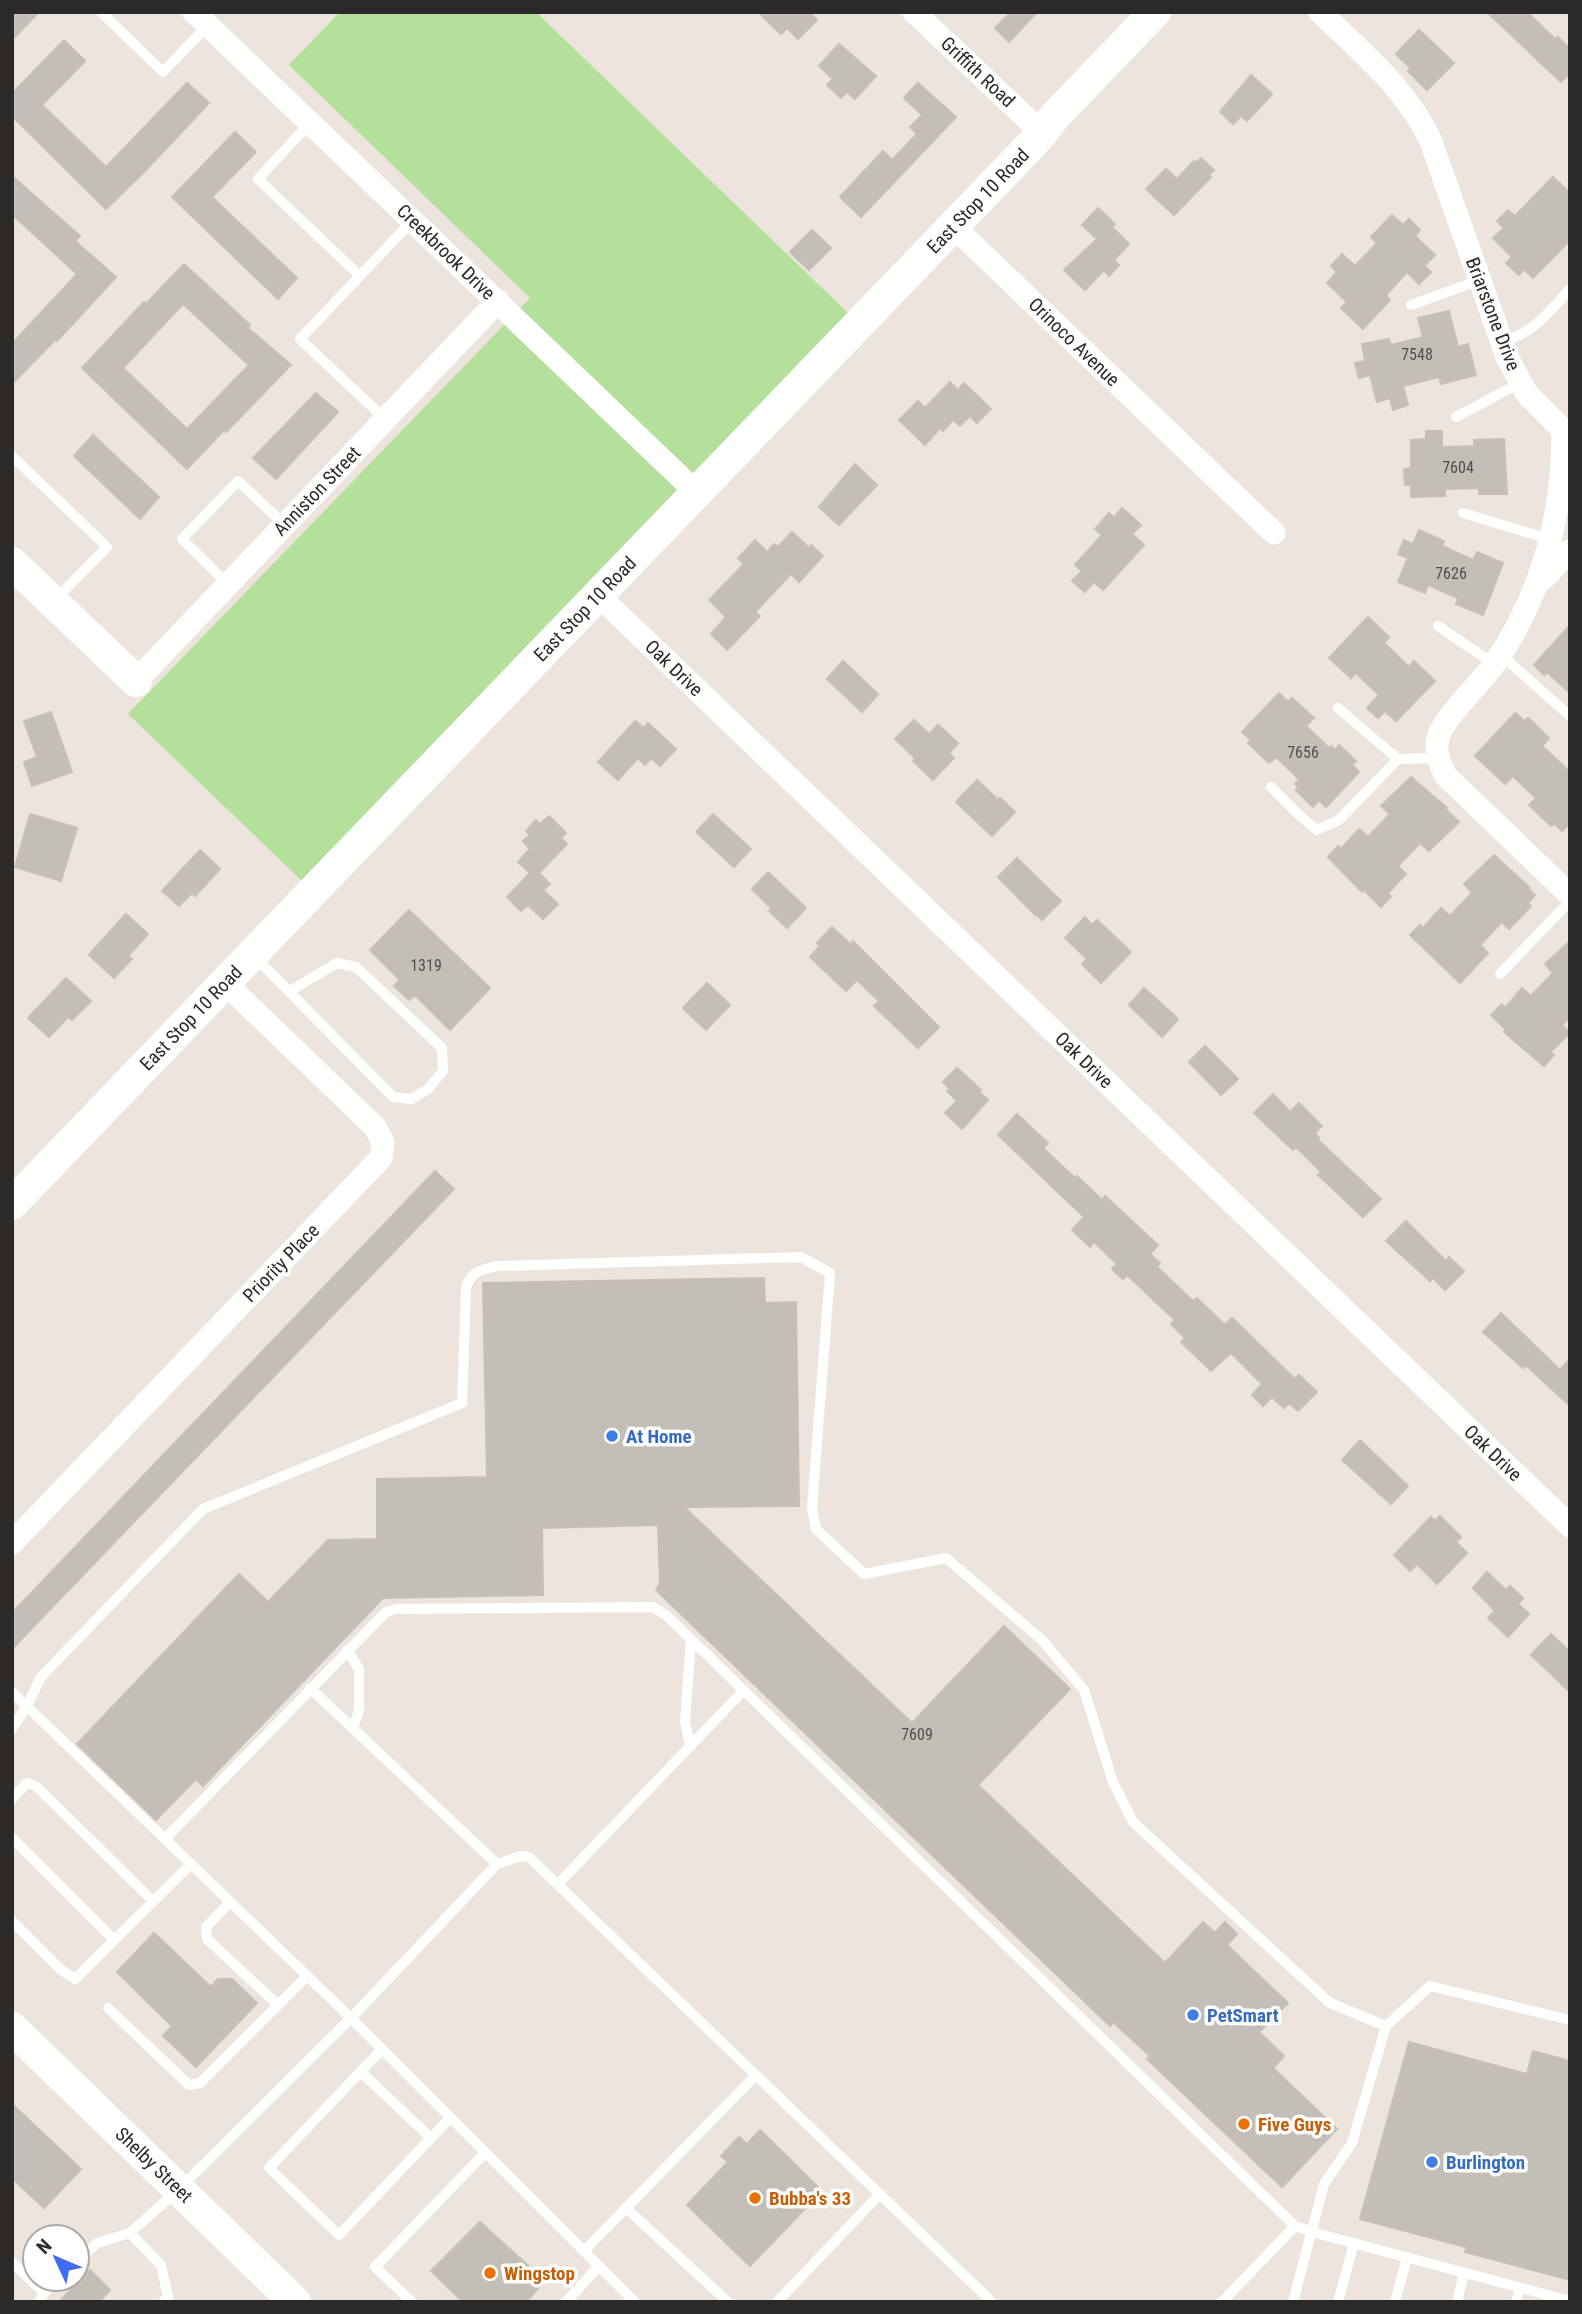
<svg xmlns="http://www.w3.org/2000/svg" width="1582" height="2314" font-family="'Roboto Condensed',sans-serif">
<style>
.green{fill:#b5e09b}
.building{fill:#c4beb9;stroke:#c7c0b6;stroke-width:2;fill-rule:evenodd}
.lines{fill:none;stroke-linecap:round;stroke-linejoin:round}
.lane{stroke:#fff;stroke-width:10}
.street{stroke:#fff;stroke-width:23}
.secondary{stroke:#fff;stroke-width:32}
.shop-dot{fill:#3f7fe0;stroke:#fff;stroke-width:2.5}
.food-dot{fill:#e8710a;stroke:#fff;stroke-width:2.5}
.labels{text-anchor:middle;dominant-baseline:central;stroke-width:7;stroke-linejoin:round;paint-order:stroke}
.number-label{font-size:16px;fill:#504f4e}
.street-label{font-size:19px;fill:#2a2a2a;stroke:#fff}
.shop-label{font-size:19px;font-weight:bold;fill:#366cbe;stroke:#fff;text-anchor:start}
.food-label{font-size:19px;font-weight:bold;fill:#c56008;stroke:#fff;text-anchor:start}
</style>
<rect width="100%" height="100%" fill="#ece4dd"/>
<!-- green -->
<polygon class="green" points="340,12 536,12 849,314 302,881 128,714 530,298 289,65"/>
<!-- building -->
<g class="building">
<polygon points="12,12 39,12 12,40"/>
<polygon points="758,12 809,12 817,20 798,39 787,28 781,34"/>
<polygon points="1011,12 1037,12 1009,42 995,28"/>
<polygon points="1487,12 1527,12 1555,39 1558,37 1570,49 1570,73 1561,82"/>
<polygon points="1419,30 1454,63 1427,90 1408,71 1411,69 1396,54"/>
<polygon points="64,40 85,61 42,105 106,167 187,83 209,103 145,171 106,209 12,116 12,94"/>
<polygon points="839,44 876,76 855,99 847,92 841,98 827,85 833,79 819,66"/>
<polygon points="1251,75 1272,94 1247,121 1241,116 1233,124 1220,112"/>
<polygon points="918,83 956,117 861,217 840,197 883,151 892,160 917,134 910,127 922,115 904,98"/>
<polygon points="235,132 256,152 212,197 297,278 278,299 172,197"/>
<polygon points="1201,158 1214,170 1209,175 1211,177 1174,215 1146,189 1166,169 1177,179 1194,161 1196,163"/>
<polygon points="12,176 80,236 75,241 116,277 57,341 56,339 12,384 12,344 77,274 12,214"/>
<polygon points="1553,177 1570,193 1570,240 1533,278 1524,269 1519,275 1506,263 1512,257 1493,238 1504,228 1497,221 1508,210 1515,216"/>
<polygon points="1098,208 1115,224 1112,227 1129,244 1114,260 1119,265 1109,276 1104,270 1085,290 1064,270 1097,239 1082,225"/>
<polygon points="1392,215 1403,225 1409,219 1420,230 1415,236 1435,255 1424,266 1431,272 1419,284 1407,272 1386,295 1390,300 1363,329 1341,308 1347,302 1327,283 1337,272 1331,266 1342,254 1355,266 1377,243 1371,237"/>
<polygon points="812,230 831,248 809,270 790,252"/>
<path d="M184,264L250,325L248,328L291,365L226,432L224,430L187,469L82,368L144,302L146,304ZM183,304L249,365L187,429L123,368Z"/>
<polygon points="1449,311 1458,347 1468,344 1476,375 1441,384 1439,377 1403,386 1408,405 1393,410 1390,398 1377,402 1370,375 1359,378 1355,363 1365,361 1362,344 1389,339 1391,345 1423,337 1418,318"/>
<polygon points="950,382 958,390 964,383 991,409 977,423 970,416 960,426 953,420 943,431 940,428 925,445 899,420 918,401 925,408"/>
<polygon points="316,393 338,412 276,479 253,458"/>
<polygon points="1426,431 1442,431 1442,447 1474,446 1474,440 1504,439 1507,494 1479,494 1479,488 1445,489 1445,496 1411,497 1411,485 1405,485 1404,469 1411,468 1411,440 1426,439"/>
<polygon points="93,435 159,497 140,519 74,456"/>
<polygon points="855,464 877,485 839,525 819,507"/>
<polygon points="1122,508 1141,525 1132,534 1144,545 1103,590 1094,582 1085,592 1072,581 1082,571 1075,565 1102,535 1095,529 1109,513 1114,518"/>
<polygon points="1419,530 1444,541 1442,546 1473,560 1477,552 1503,563 1483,615 1456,604 1458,598 1428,585 1425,593 1398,582 1408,558 1398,554 1404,540 1413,544"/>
<polygon points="792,532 809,548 811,545 823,556 799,582 791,574 755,612 760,616 727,650 711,634 726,617 709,600 744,564 738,558 755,540 767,552 774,544 778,547"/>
<polygon points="1368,617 1389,637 1384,643 1409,667 1414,661 1435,681 1396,721 1385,711 1378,718 1367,708 1379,695 1356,673 1351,678 1329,658"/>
<polygon points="1570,625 1570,693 1547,672 1544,675 1534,665"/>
<polygon points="843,661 878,694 862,712 827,679"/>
<polygon points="1279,693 1288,702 1292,698 1314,718 1306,726 1329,748 1331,746 1335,750 1339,745 1356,761 1352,765 1359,772 1326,807 1319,800 1313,807 1296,790 1298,787 1295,784 1299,779 1276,757 1269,763 1248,743 1251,740 1242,732"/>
<polygon points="51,712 72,772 32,786 24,762 37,757 24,721"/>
<polygon points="1515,713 1525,721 1528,718 1549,738 1542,746 1570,772 1570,823 1562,831 1554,823 1551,826 1529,805 1536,798 1513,776 1505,784 1475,756"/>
<polygon points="914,720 929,734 938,725 958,743 949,753 954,758 933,780 913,761 915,758 895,739"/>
<polygon points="635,721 644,728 648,723 676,749 660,766 651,758 645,765 638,758 618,780 598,762"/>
<polygon points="1411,777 1447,808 1445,809 1459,822 1429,851 1420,843 1398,866 1406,874 1388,893 1391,897 1381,907 1364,890 1362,892 1328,857 1338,846 1341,849 1359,829 1368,837 1390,814 1381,806"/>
<polygon points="977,780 998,800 1000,798 1015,812 992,836 956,802"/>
<polygon points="30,814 77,828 61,881 15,867"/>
<polygon points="713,814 751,849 734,867 696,832"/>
<polygon points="549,816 566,833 561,838 567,844 539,873 550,884 543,890 558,904 543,919 528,905 521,911 507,897 530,873 518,862 530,849 523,841 530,835 526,831 536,820 540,824"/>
<polygon points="200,850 220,869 195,896 192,893 179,906 162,891"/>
<polygon points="1494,855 1529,887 1528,888 1535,895 1528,903 1531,906 1509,929 1502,922 1480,945 1488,953 1460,983 1410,935 1420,925 1423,928 1441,908 1450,916 1472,893 1464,884"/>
<polygon points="1017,858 1061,901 1042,920 1036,914 1035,915 998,877"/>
<polygon points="768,872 806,908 787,928 769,911 772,909 752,889"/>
<polygon points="409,910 490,988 450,1030 415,995 409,1000 394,986 400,980 370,950"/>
<polygon points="126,914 148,934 128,956 132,959 114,978 89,955"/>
<polygon points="1085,917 1092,925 1097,920 1131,952 1101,983 1082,964 1087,959 1065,938"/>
<polygon points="832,927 850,944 853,941 939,1027 918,1048 874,1006 879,1001 857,980 846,991 810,957 820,946 817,943"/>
<polygon points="1570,941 1570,1017 1562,1025 1570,1033 1550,1052 1554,1055 1544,1066 1504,1032 1506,1030 1491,1015 1502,1004 1505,1008 1522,988 1531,996 1553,973 1545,964"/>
<polygon points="66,978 91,1001 72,1020 68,1017 49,1037 28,1018"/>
<polygon points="707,983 730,1005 706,1030 683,1008"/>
<polygon points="1144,988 1178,1019 1162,1037 1129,1005"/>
<polygon points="1205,1046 1238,1079 1221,1095 1189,1062"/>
<polygon points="957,1068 981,1090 979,1092 988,1100 962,1129 945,1113 957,1101 947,1091 950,1089 943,1082"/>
<polygon points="1273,1094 1290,1112 1299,1103 1322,1126 1315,1133 1319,1138 1318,1140 1381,1199 1363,1217 1318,1175 1321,1172 1296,1147 1293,1150 1254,1113"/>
<polygon points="1017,1114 1048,1143 1043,1148 1075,1178 1077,1176 1102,1200 1105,1196 1158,1245 1150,1254 1160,1263 1157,1267 1193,1301 1197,1298 1225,1325 1232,1318 1295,1379 1299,1375 1317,1392 1298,1411 1289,1403 1284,1408 1272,1397 1263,1406 1252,1395 1262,1384 1231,1353 1211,1371 1181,1342 1185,1338 1171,1324 1175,1320 1127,1275 1123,1279 1112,1269 1117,1264 1094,1242 1090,1247 1072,1230 1084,1217 998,1135"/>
<polygon points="435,1171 454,1189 12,1649 12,1613"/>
<polygon points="1406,1221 1446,1261 1449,1257 1464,1271 1445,1290 1433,1278 1430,1281 1386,1241"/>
<polygon points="764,1278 765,1303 796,1302 799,1506 684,1507 912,1723 1004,1626 1070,1689 978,1785 1165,1963 1203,1922 1215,1933 1225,1922 1237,1934 1227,1945 1288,2003 1259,2032 1284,2056 1273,2068 1337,2129 1282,2187 1147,2059 1150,2056 1113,2022 1110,2026 656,1590 660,1583 658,1525 542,1528 543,1595 383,1598 203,1786 196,1779 156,1820 77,1744 239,1574 268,1602 328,1540 377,1539 377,1479 487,1477 483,1283"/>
<polygon points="1501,1313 1560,1370 1570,1359 1570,1406 1526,1365 1523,1368 1483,1332"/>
<polygon points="1360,1440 1408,1486 1391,1504 1342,1460"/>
<polygon points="1440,1516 1461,1537 1456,1542 1467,1553 1437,1584 1417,1564 1410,1571 1394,1555 1431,1517 1435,1521"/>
<polygon points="1487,1572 1506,1590 1510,1586 1523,1598 1518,1604 1529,1614 1508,1637 1488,1618 1495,1611 1473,1588"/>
<polygon points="1551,1634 1570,1652 1570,1692 1531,1655"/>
<polygon points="154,1933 211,1987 218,1979 232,1979 257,2003 196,2067 163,2036 172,2026 117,1972"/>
<polygon points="1409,2042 1527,2074 1533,2051 1570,2061 1570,2280 1465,2252 1466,2247 1360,2219"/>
<polygon points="12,2104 81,2169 44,2208 12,2178"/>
<polygon points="760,2130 822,2191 750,2266 687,2205 728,2162 721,2156 739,2137 747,2144"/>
<polygon points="480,2222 545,2281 526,2302 463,2302 431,2271"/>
<polygon points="90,2270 110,2290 99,2302 59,2302"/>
</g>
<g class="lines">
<!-- lane -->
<g class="lane">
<polyline points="101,12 163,72 208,25"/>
<polyline points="310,123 258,179 360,276"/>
<polyline points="1411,305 1480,280"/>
<path d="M1502,342C1534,333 1548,313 1570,289"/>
<polyline points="1456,417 1520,383"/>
<polyline points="385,419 300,339 413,220"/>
<polyline points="12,456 107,547 56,599"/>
<polyline points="1463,513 1552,540"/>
<polyline points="228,584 182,539 238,481 285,525"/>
<polyline points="1438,626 1494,664"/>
<polyline points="1500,654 1570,716"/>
<polyline points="1338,708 1398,759 1438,758"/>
<polyline points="1271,787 1299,815 1317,830 1339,820 1398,759"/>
<polyline points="254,956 393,1097 412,1099 428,1089 443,1071 442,1048 356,967 337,963 290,991"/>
<polyline points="1500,974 1570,901"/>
<polyline points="347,1650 359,1669 359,1710 353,1729"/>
<polyline points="310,1688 497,1864"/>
<polyline points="12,1692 351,2018 635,2302"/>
<path d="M12,1729L27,1706L41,1677L203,1509L462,1403L466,1288C471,1271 481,1270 497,1266L801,1257L830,1273L812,1507L816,1529L864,1574L946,1558L1042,1640L1084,1690L1113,1782L1133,1822L1330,2003L1386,2026L1352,2143L1324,2184L1293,2302"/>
<polyline points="690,1746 685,1721 691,1639"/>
<polyline points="12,1799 27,1783 36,1786 153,1901"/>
<polyline points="12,1838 114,1940"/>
<polyline points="165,1839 386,1612 396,1609 653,1607 666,1615 1295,2226 1222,2302"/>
<polyline points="558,1884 744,1690"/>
<polyline points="230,1902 206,1927 207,1939 278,2005"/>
<polyline points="12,1921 60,1969 75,1979 191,1864"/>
<polyline points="108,2008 189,2085 200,2083 307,1976"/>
<polyline points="1386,2026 1430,1986 1570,2020"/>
<polyline points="382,2049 269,2168 339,2235 450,2118"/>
<polyline points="361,2072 431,2138"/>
<polyline points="626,2208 728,2302"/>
<polyline points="1295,2226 1312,2232 1570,2301"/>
<polyline points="130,2233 161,2265 168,2297 163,2302"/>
<polyline points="584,2251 756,2075"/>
<polyline points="12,2262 44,2293"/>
<polyline points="77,2262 97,2243 130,2233 179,2189 351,2018 497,1864 521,1856 529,1857 992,2302"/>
<polyline points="39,2302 44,2293 59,2279"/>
<polyline points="412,2302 375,2267 485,2153"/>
<polyline points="566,2302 599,2266"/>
<polyline points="777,2302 880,2194"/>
<polyline points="1338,2302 1354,2243"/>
<polyline points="1395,2302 1407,2258"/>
<polyline points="1457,2302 1464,2273"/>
<polyline points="1516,2302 1520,2288"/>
</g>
<!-- street -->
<g class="street">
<polyline points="194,12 697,493"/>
<polyline points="914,12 1041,132"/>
<path d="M1320,12C1362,53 1404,86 1430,139L1507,357L1527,394L1563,430C1563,514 1543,593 1495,663C1481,683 1446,715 1439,735C1434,749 1439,764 1446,776L1570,895"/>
<polyline points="953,226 1274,533"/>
<polyline points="1543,579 1570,551"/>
<polyline points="598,595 1570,1526"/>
<polyline points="136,681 498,301"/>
<polyline points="12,1543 381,1158 383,1142 375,1127 225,983"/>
</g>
<!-- secondary -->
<g class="secondary">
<polyline points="12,563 136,681"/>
<polyline points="12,1204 1035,141 1056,115 1155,12"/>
<polyline points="12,2028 295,2302"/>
</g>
</g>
<!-- markers -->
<g class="shop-dot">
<circle cx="612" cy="1436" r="7"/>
<circle cx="1193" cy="2015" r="7"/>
<circle cx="1432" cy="2162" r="7"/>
</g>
<g class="food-dot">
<circle cx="1244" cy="2124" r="7"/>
<circle cx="755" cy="2198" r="7"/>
<circle cx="490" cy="2273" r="7"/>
</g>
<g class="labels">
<!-- number labels -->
<g class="number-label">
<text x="1417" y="354">7548</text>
<text x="1458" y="467">7604</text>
<text x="1451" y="573">7626</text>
<text x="1303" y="752">7656</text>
<text x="426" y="965">1319</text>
<text x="917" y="1734">7609</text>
</g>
<!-- street labels -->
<g class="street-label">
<text transform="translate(978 72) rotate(43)">Griffith Road</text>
<text transform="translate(978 201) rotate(-46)">East Stop 10 Road</text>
<text transform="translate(446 252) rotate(44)">Creekbrook Drive</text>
<text transform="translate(1493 314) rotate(69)">Briarstone Drive</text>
<text transform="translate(1074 342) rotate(44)">Orinoco Avenue</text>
<text transform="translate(317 491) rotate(-46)">Anniston Street</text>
<text transform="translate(585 609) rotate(-46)">East Stop 10 Road</text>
<text transform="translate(674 668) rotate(44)">Oak Drive</text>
<text transform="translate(191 1018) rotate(-46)">East Stop 10 Road</text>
<text transform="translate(1084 1060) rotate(44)">Oak Drive</text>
<text transform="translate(281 1263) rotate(-46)">Priority Place</text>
<text transform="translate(1493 1453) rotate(44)">Oak Drive</text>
<text transform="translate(154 2165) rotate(44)">Shelby Street</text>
</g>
<!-- shop labels -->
<g class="shop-label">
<text x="626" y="1436">At Home</text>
<text x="1207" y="2015">PetSmart</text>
<text x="1446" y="2162">Burlington</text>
</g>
<!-- food labels -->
<g class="food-label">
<text x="1258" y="2124">Five Guys</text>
<text x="769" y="2198">Bubba's 33</text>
<text x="504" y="2273">Wingstop</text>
</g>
</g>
<!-- border -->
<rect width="1582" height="2314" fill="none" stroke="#2a2a2a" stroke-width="28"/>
<!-- north arrow -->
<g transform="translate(56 2258) rotate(314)"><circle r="33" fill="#ffffff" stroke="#aaaaaa" stroke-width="2"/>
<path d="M0-5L12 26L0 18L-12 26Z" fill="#426bf3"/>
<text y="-10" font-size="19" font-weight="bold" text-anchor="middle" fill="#2a2a2a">N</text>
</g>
</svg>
